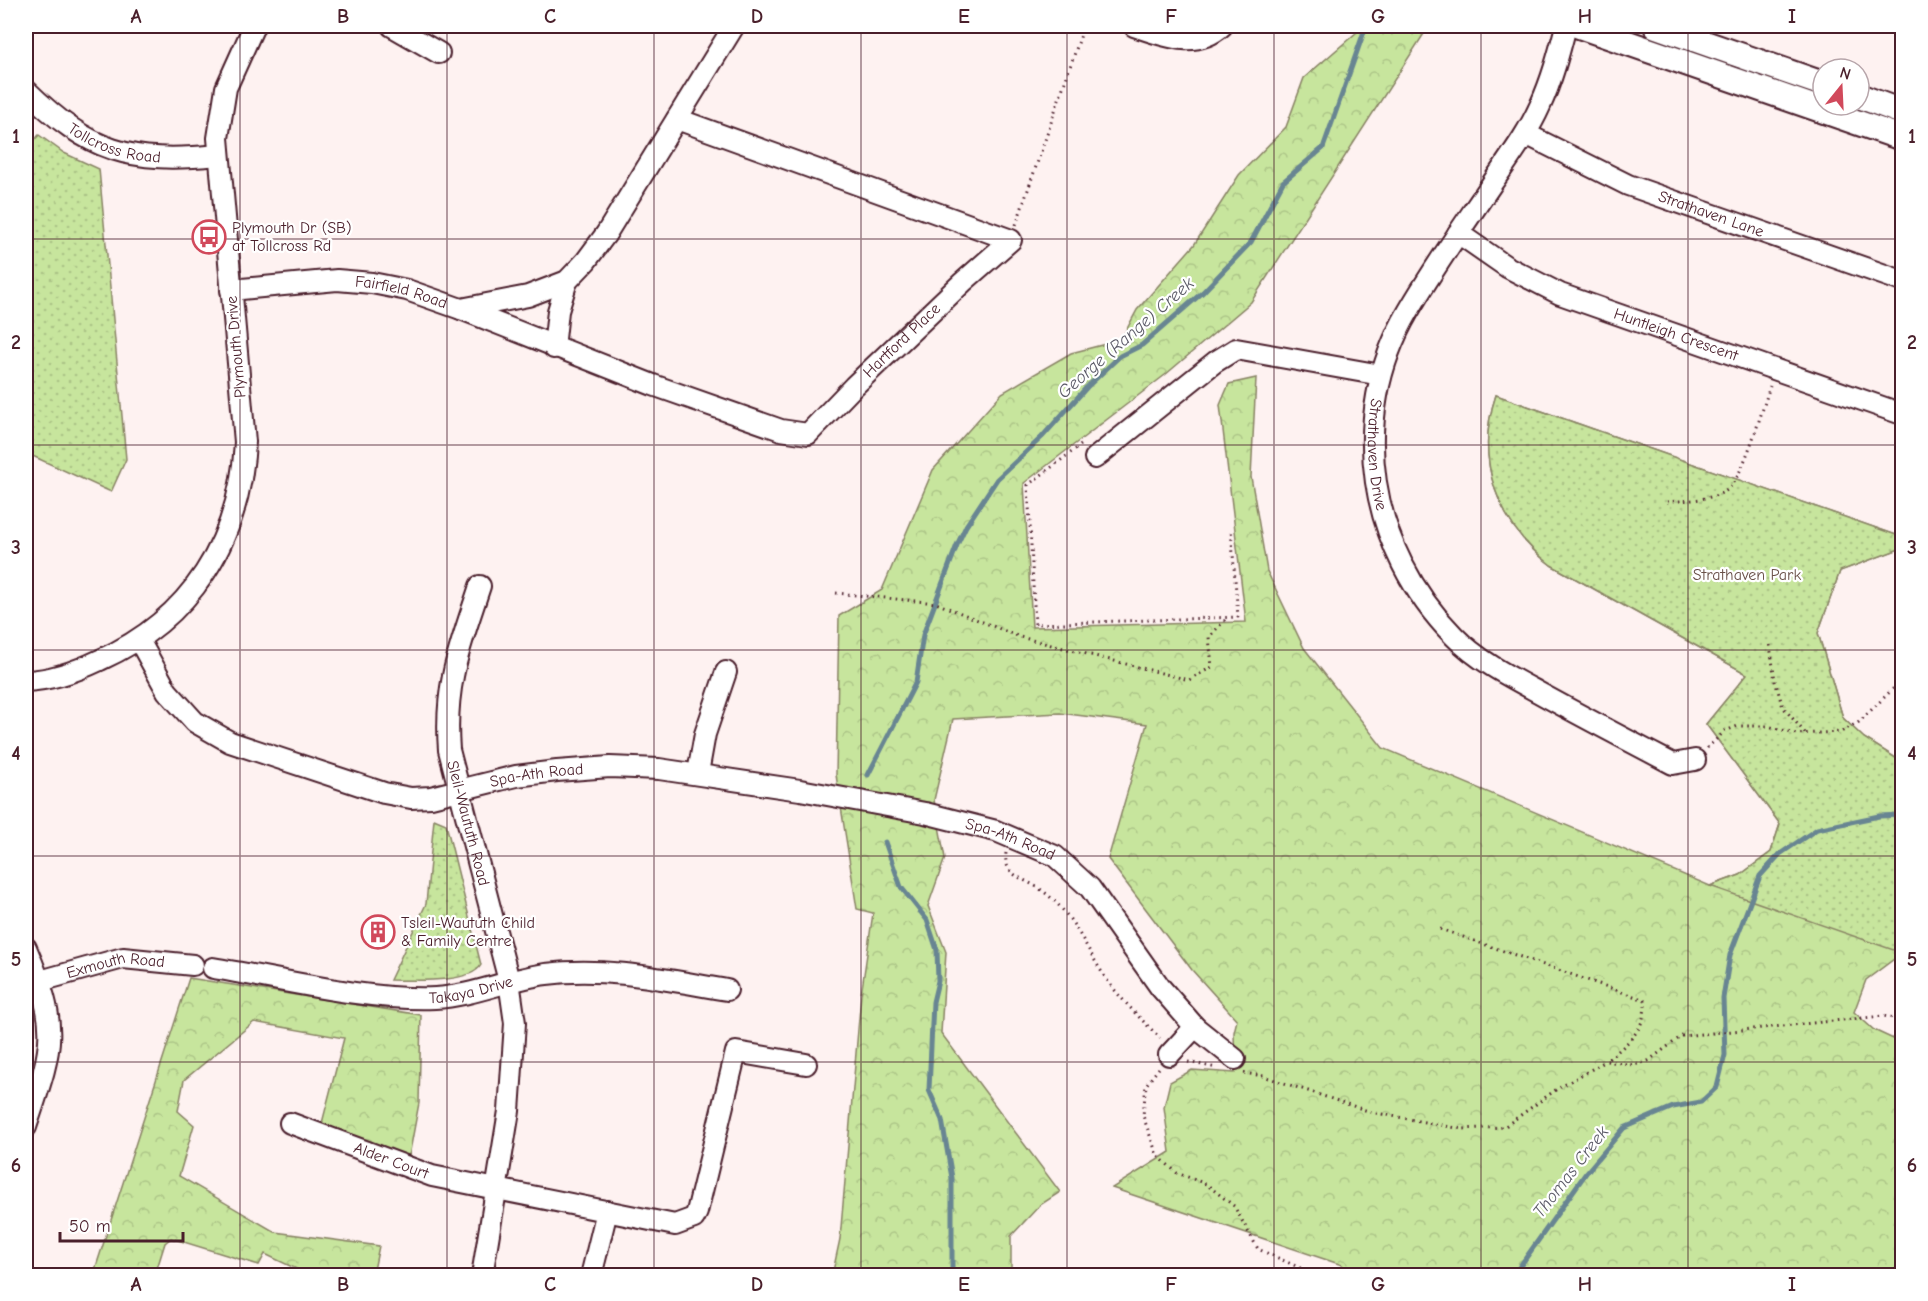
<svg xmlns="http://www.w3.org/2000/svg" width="1928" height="1301" font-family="'Comic Neue',sans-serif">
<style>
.forest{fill:url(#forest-crowns);stroke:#888264;stroke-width:1.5}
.park{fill:url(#park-dots);stroke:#888264;stroke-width:1.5}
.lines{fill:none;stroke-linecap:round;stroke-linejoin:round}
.stream{stroke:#678592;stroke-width:5}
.minor-casing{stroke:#4a1f2b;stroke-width:24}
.major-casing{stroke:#4a1f2b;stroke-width:28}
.path{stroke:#4a1f2b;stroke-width:3;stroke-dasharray:1.5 4.5;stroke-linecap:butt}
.minor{stroke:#fff;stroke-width:20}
.major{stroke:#fff;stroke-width:24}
.grid{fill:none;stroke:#4a1f2b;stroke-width:1.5;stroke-opacity:0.55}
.labels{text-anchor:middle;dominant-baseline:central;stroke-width:4.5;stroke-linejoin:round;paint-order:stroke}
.street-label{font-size:16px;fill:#4a1f2b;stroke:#fff}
.poi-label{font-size:16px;fill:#4a1f2b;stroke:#fff;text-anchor:start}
.park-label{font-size:16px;fill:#695048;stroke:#fff}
.water-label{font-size:18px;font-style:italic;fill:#5b5a67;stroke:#fff}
.neatline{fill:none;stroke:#4a1f2b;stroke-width:2}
.grid-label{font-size:20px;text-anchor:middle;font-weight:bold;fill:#4a1f2b}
</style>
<defs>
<pattern id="forest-crowns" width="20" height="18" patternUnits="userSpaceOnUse" patternTransform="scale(1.5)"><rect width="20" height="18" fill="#c7e59d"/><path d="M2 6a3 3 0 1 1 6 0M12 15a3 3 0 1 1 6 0" fill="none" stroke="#acc487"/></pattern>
<pattern id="park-dots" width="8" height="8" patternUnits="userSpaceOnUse" patternTransform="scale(1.5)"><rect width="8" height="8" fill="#c7e59d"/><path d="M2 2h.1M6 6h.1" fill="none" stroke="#acc487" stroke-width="1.8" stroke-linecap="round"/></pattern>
</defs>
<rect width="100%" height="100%" fill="#fef2f1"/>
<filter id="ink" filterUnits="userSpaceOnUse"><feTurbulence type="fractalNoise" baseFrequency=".0167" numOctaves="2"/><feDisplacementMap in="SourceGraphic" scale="12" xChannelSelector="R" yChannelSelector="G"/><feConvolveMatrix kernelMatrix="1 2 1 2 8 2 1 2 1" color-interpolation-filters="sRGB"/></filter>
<g filter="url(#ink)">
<!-- forest -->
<g class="forest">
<path d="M1364,26H1429L1251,302L1165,375L1024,483L1032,627L1246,622L1220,405L1229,384L1256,378L1251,477L1267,571L1304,648L1383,748L1710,886L1740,875L1771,852L1780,824L1706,724L1747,674L1551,565C1497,524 1474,460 1496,395L1902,537V548L1840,571L1818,633L1843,718L1864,738L1902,762V953L1866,980L1854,1012L1874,1030L1902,1043V1255L1892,1276L1353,1275L1342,1265L1112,1188L1170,1152L1164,1107L1170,1082L1192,1070L1235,1073L1234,1032L1237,1020L1192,970L1108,859L1147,724L1060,713L953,719L934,800L945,858L928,906L946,952L941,1033L1060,1192L1040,1205L1011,1236V1275L832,1276L840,1239L861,995L873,913L857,909L836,775L839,616L882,590L933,470L1002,393L1071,353L1121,340L1137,310L1194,245L1239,175L1286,127L1304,78Z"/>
<polygon points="189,978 421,1015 419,1103 408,1162 321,1127 344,1038 254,1022 184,1080 178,1111 194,1125 179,1176 275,1232 379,1246 373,1275 309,1275 265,1254 259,1265 171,1238 165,1243 155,1275 93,1276"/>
</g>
<!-- park -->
<g class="park">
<polygon points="39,135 64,153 99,169 126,459 111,492 26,453 26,149"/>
<path d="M1496,395L1902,537V548L1840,571L1818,633L1843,718L1864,738L1902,762V953L1710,886L1740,875L1771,852L1780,824L1706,724L1747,674L1551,565C1497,524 1474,460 1496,395Z"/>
<path d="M434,819L446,824L481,965C471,984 410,980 390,980L426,904Z"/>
</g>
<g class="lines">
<!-- stream -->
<g class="stream">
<polyline points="868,775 916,682 923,635 957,545 966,526 997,479 1042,437 1087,387 1120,356 1142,345 1203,292 1251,242 1283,182 1323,148 1366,26"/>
<polyline points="885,842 901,887 927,920 937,950 938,981 933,1002 929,1090 942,1120 952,1178 952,1276"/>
<polyline points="1513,1276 1586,1173 1624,1128 1673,1107 1701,1102 1717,1087 1725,1055 1723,998 1730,955 1760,876 1780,854 1817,829 1879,816 1902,815"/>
</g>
<!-- minor casing -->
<g class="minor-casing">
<g id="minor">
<polyline points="392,26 439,53"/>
<path d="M1134,26C1164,36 1196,50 1222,26"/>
<path id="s1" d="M1566,26C1559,53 1552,80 1540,106C1528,133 1510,157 1493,182C1464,225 1434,267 1408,312C1346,418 1369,550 1454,636C1476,659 1508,676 1536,691C1581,716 1627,740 1673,764L1695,760"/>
<path id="s2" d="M26,90C90,152 129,164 218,155"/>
<path id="s3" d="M1526,134L1628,185L1902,281"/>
<path id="s4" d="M1458,233L1507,267L1560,294L1902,414"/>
<path id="s5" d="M231,290L337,280L372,283L407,290L461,309L528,296L567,281L586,261L606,234L734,26"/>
<path id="s6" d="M461,309L653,385L781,430L808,434L854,386L963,282L1011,240L677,119"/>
<polyline points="554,348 558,311 567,281"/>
<polyline points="1095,458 1215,362 1236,349 1381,375"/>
<path id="s7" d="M480,586C460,647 444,684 449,750L509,981L515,1023L509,1111L482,1276"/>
<path id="s8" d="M139,640L167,691L195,722L230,742L384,793L411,798L431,797L516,776L557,771L610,767L659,769L800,790L925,813L996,831L1055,856L1090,888L1160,987L1195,1027L1235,1059"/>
<path d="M26,681C51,680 77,671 100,660C191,619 240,541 245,442L218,138L226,88L254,26"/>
<polyline points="698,773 705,734 726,672"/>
<path d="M26,948C61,1030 53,1046 26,1127"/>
<path id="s9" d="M213,968C281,979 368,1001 435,998C473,996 508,979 546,974C606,966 667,980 727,990"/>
<path id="s10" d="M40,981L123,958L193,965"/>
<polyline points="1169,1055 1195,1027"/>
<path id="s11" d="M290,1123L432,1176L675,1225L694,1218L697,1212L736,1052L806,1064"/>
<polyline points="591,1276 607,1211"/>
</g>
</g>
<!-- major casing -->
<g class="major-casing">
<g id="major">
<polyline points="1579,26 1902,138"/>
<polyline points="1656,26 1823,84"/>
<polyline points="1859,96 1902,112"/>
</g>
</g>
<!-- path -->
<g class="path">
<polyline points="1016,225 1084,26"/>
<polyline points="1081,445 1028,485 1035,624 1238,617 1231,529"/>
<path d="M1667,502C1686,500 1710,501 1727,490C1743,479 1763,407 1770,386"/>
<polyline points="836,593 936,603 1020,637 1189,680 1212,667 1209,637 1228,617"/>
<polyline points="1770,645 1775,681 1783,707 1805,733"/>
<polyline points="1707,748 1725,731 1738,726 1768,726 1796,734 1841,732 1859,722 1902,680"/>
<path d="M1006,853C1003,876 1024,878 1040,889C1072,911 1084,945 1105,977C1121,1000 1141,1019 1160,1038"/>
<path d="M1440,929L1645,1000C1646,1030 1629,1042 1607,1060"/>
<polyline points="1188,1062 1217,1068"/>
<polyline points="1159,1068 1146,1085 1143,1116 1157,1155 1177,1173 1206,1184 1234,1206 1258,1249 1318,1276"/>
<polyline points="1244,1073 1263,1076 1371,1112 1462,1129 1504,1127 1557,1089 1606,1061 1634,1065 1648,1061 1682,1036 1883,1016 1902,1019"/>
</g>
<!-- minor -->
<use href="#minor" class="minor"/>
<!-- major -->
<use href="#major" class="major"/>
</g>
</g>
<!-- grid -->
<path class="grid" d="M240,26V1276M447,26V1276M654,26V1276M861,26V1276M1067,26V1276M1274,26V1276M1481,26V1276M1688,26V1276M26,239H1902M26,445H1902M26,650H1902M26,856H1902M26,1062H1902"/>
<!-- icons -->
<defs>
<g id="bus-ring" transform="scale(1.725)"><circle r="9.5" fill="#fff" stroke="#d1495b" stroke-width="1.5"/><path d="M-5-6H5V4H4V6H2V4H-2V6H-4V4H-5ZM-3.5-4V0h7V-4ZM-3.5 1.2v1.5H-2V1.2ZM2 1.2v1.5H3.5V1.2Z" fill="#d1495b"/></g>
<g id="building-ring" transform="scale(1.725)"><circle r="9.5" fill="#fff" stroke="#d1495b" stroke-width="1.5"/><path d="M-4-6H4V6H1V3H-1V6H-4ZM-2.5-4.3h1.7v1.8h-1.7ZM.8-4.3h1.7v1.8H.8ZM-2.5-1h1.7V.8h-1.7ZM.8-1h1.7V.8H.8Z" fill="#d1495b"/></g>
</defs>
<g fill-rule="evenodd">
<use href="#bus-ring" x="209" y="237"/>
<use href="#building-ring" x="378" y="932"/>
</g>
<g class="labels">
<!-- street labels -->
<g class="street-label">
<text stroke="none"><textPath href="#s2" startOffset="106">Tollcross Road</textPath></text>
<text stroke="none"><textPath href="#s3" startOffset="202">Strathaven Lane</textPath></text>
<text stroke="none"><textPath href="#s5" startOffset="172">Fairfield Road</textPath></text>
<text stroke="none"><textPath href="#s4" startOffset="242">Huntleigh Crescent</textPath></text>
<text stroke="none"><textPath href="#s6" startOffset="502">Hartford Place</textPath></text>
<text transform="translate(236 347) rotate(-95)">Plymouth Drive</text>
<text stroke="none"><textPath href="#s1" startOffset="478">Strathaven Drive</textPath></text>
<text stroke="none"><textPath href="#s8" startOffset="458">Spa-Ath Road</textPath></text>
<text stroke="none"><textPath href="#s7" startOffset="244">Sleil-Waututh Road</textPath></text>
<text stroke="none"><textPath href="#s8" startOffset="940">Spa-Ath Road</textPath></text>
<text stroke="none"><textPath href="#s10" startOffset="78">Exmouth Road</textPath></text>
<text stroke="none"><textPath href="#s9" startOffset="261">Takaya Drive</textPath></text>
<text stroke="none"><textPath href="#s11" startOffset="108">Alder Court</textPath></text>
</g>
<!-- poi labels -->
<g class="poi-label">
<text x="232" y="228">Plymouth Dr (SB)<tspan x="232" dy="18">at Tollcross Rd</tspan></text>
<text x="401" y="923">Tsleil-Waututh Child<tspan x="401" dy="18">&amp; Family Centre</tspan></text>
</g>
<!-- park labels -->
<g class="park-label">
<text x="1747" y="575">Strathaven Park</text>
</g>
<!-- water labels -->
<g class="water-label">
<text transform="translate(1126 338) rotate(-41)">George (Range) Creek</text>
<text transform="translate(1571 1172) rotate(-52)">Thomas Creek</text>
</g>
</g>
<!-- margin -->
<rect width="1928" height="1301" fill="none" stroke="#fff" stroke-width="66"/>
<!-- north arrow -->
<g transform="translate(1841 87) rotate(18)"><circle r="28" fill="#ffffff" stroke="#b7a5aa" stroke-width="1.5"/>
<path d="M0-4.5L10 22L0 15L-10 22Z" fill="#d1495b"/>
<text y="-9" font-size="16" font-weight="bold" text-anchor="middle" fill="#4a1f2b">N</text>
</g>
<!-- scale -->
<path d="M60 1232v9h123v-9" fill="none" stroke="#4a1f2b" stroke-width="3"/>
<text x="69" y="1232" font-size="18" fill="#4a1f2b" stroke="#ffffff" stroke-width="4.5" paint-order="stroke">50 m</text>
<rect x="33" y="33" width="1862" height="1235" class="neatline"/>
<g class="grid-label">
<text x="136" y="23">A</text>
<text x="343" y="23">B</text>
<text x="550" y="23">C</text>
<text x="757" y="23">D</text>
<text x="964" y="23">E</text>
<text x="1171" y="23">F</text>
<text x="1378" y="23">G</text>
<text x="1585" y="23">H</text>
<text x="1792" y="23">I</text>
<text x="16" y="143">1</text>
<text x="1912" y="143">1</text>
<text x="16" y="349">2</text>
<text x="1912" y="349">2</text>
<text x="16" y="554">3</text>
<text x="1912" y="554">3</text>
<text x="16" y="760">4</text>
<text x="1912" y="760">4</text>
<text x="16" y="966">5</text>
<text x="1912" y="966">5</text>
<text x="16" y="1172">6</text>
<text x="1912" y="1172">6</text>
<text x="136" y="1291">A</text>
<text x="343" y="1291">B</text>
<text x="550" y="1291">C</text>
<text x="757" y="1291">D</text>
<text x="964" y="1291">E</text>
<text x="1171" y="1291">F</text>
<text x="1378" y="1291">G</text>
<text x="1585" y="1291">H</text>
<text x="1792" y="1291">I</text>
</g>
</svg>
